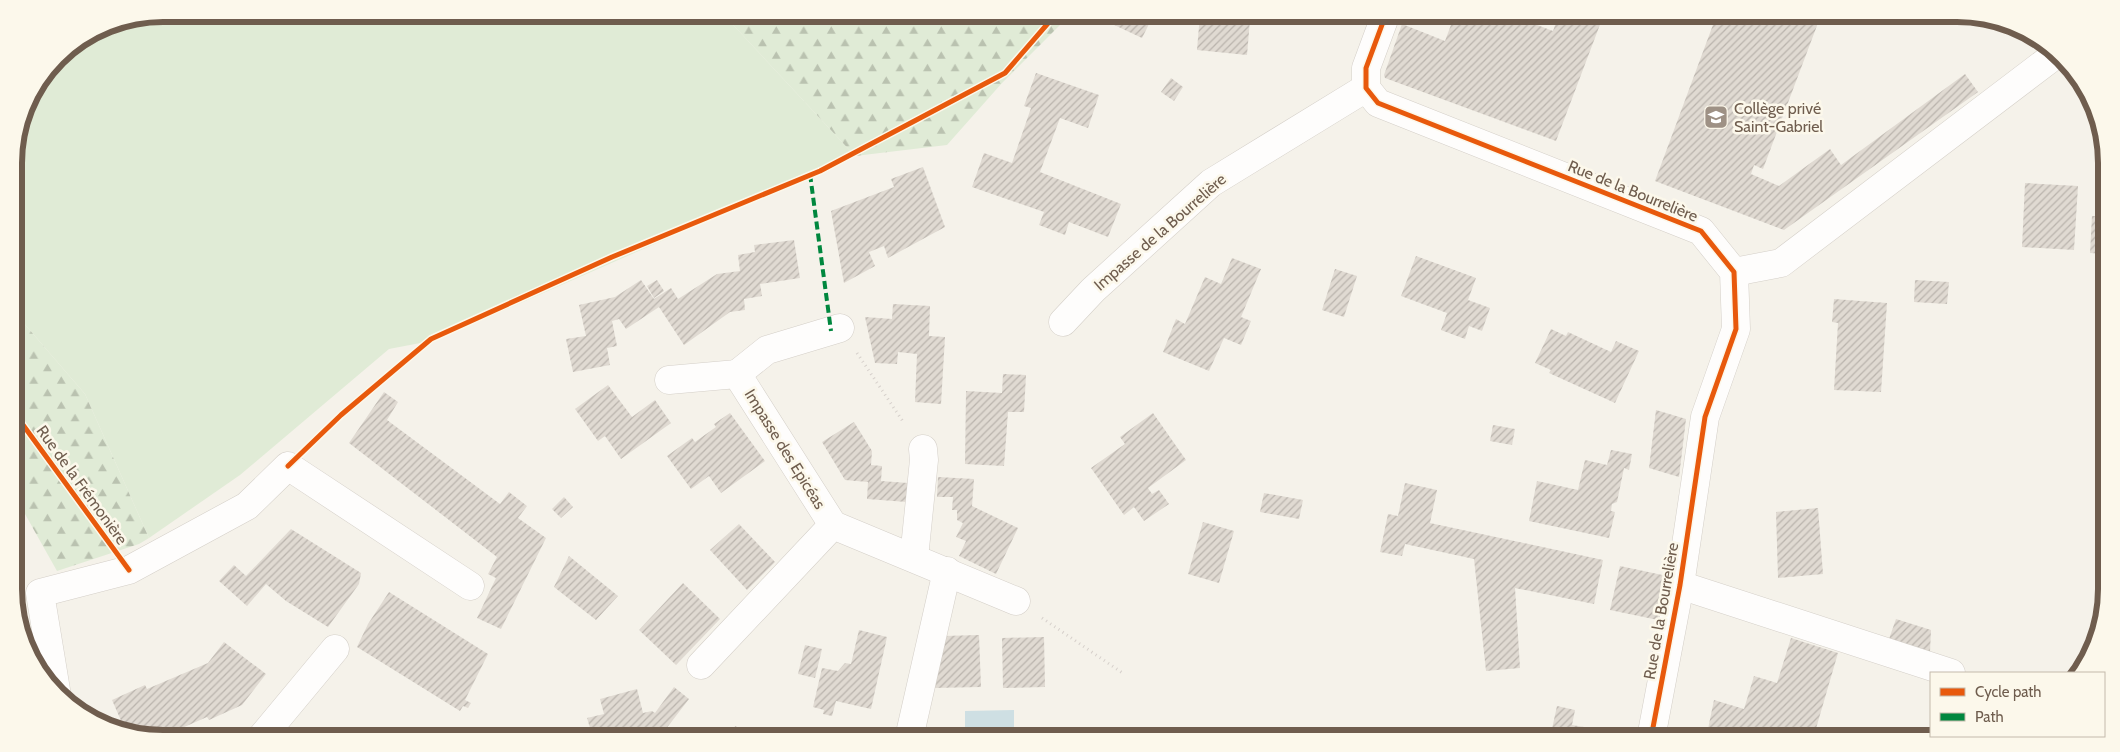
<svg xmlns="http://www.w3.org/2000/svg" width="2120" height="752" font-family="Cabin,sans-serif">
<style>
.green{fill:#e0ebd6}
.forest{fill:url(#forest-firs)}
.water{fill:#cedfe3}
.building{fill:url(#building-hatch)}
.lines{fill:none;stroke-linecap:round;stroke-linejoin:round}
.minor-casing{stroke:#d4cfc8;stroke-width:29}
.path{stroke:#d6d0cb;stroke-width:3;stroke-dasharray:1 4;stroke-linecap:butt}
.minor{stroke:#fefdfc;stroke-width:28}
.quiet{stroke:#00873e;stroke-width:4;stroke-dasharray:8 4;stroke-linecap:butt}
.cycleway-casing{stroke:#fcf8eb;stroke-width:8}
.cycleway{stroke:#e8590c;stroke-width:5}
.labels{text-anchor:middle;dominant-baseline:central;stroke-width:5;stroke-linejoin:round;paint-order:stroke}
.poi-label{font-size:16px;fill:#6f5d4e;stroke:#fcf8eb;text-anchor:start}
.street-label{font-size:16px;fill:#6f5d4e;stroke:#fcf8eb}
.rim{fill:none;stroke:#6f5d4e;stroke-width:6}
</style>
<defs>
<pattern id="forest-firs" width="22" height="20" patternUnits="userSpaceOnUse" patternTransform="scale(1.25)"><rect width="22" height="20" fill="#e0ebd6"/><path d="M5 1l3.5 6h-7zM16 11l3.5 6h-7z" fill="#bac2b0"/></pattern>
<pattern id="building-hatch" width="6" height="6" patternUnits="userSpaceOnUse" patternTransform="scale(1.25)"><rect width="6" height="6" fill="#e0dad2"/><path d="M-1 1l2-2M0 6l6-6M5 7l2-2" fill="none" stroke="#bab4ad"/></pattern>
</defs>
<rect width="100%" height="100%" fill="#f5f2ea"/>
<!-- green -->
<polygon class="green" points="164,14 723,14 855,156 436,340 389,349 240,475 149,538 85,394 15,313 14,154 29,97 65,51 107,25"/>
<!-- forest -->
<g class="forest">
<polygon points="723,14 1071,14 1002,83 947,145 855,156"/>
<polygon points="15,313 85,394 149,538 139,544 57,571 16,498"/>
</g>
<!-- water -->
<polygon class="water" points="1014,710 1014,736 965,736 965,711"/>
<!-- building -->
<g class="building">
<polygon points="1094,14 1154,14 1142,38 1093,15"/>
<polygon points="1200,14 1244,14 1244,19 1250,20 1247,55 1197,50"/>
<polygon points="1455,14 1508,14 1553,31 1559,14 1604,14 1556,141 1385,78 1384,75 1402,24 1445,41"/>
<polygon points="1717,14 1828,14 1827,17 1821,15 1763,169 1754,165 1751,174 1779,186 1830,149 1841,165 1965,74 1978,92 1784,230 1655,181"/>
<polygon points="1036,73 1099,95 1088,128 1060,118 1040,172 1121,204 1108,237 1069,222 1065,235 1039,225 1044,212 972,187 984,153 1012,163 1031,108 1024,106"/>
<polygon points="1171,78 1183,87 1174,101 1161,92"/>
<polygon points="923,167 945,227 888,258 884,246 869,252 875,266 844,283 831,211 894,187 891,179"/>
<polygon points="2025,183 2078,186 2074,250 2022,247"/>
<polygon points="2092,216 2105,216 2105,254 2090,253"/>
<polygon points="794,240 800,278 760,284 762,296 744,299 745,310 730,312 684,345 659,307 626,329 619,319 612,321 617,346 607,348 610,365 573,372 566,339 586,336 579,305 615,297 641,280 654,299 671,288 678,299 717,274 740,271 738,255 755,252 754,245"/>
<polygon points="1416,256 1476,278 1468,300 1490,308 1482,331 1469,326 1465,339 1441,330 1447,313 1401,296"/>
<polygon points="1232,258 1261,269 1241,317 1251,321 1241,345 1224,338 1209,371 1163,352 1176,319 1185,324 1205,277 1221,284"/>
<polygon points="1335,269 1357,276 1344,317 1322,310"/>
<polygon points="657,280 664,291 654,298 647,286"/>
<polygon points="1915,280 1949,282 1947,304 1914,302"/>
<polygon points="1834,299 1887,303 1881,392 1834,390 1838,323 1832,322"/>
<polygon points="893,304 930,306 929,336 945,337 941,404 915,402 917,354 898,352 897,364 875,363 865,317 892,319"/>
<polygon points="1551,329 1566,336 1568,332 1611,352 1616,341 1639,351 1615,403 1549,373 1551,370 1535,363"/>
<polygon points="1003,374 1026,375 1024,412 1008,412 1004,466 965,464 966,391 1002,393"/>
<polygon points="608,385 632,417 655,400 671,423 621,459 605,436 598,441 575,409"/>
<polygon points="384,392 398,402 387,420 500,504 509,492 527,506 518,518 546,538 501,629 477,618 496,578 488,574 497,557 349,443"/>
<polygon points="1656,410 1686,419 1679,477 1649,468"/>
<polygon points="730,413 765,461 721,493 709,476 691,489 667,456 692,438 695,442 716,427 714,424"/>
<polygon points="1153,413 1186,460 1148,488 1152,494 1159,490 1169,504 1144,521 1134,507 1124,515 1091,468 1125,444 1120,437"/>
<polygon points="854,422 872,451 871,465 882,466 881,481 908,483 907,502 867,499 868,482 845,480 822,442"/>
<polygon points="1493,425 1515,429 1512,445 1490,441"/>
<polygon points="1611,450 1632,454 1629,470 1624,468 1617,502 1612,504 1611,511 1615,512 1609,538 1529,521 1537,481 1578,490 1585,460 1607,465"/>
<polygon points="938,477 974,479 972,506 1018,528 996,574 959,556 966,541 956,537 963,523 957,520 957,510 952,510 953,497 937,497"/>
<polygon points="1405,483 1437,490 1430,523 1603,560 1594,604 1515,588 1520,668 1486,671 1474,559 1405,544 1402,556 1380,552 1388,514 1398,516"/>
<polygon points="1264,493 1303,500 1299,519 1260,512"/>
<polygon points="564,497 573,507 561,518 552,509"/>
<polygon points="1818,508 1823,574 1778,578 1776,512"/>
<polygon points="1203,522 1234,531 1219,583 1188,574"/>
<polygon points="739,524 775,562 747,590 710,550"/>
<polygon points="291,529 361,573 359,584 328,627 286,601 266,584 247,606 219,581 234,565 246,576"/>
<polygon points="569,556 618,596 596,620 554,587"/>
<polygon points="1620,566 1667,576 1658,620 1610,610"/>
<polygon points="683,583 720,619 676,665 639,630"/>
<polygon points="389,592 488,654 465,700 471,703 468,708 463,706 460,711 357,647 368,624"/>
<polygon points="1896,619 1931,630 1930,652 1889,639"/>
<polygon points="859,630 887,637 871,709 836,701 832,716 823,714 824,710 813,707 822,668 838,671 845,663 851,664"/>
<polygon points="979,635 981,687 934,688 943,636"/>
<polygon points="1044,637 1045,687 1003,688 1002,638"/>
<polygon points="1791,638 1838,653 1815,732 1809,730 1806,738 1736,738 1708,729 1714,700 1744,709 1754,676 1777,683"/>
<polygon points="224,642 266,674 242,705 209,720 207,717 166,735 164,730 150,736 126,732 112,700 145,685 147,689 208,663"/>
<polygon points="805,645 822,649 815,678 798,674"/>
<polygon points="674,687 689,699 659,738 593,738 587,718 604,714 600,699 637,689 643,713 652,711 655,713"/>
<polygon points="1557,706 1575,710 1572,725 1602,730 1600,738 1550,738"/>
<polygon points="736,726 742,738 705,738 708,728 725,732"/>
</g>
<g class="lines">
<!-- minor casing -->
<g class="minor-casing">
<g id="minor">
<polyline points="1386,14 1366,68 1366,88 1378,103 1701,231 1734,272 1736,329 1705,417 1680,585 1651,738"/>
<polyline points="1734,272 1781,263 2055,55"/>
<polyline points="1063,322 1093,290 1211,183 1366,88"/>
<polyline points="737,374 767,350 840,328"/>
<polyline points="669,380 737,374 833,525"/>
<polyline points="914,558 924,460 923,449"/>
<polyline points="1680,585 1951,673"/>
<polyline points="701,665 833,525 1016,601"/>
<polyline points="56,690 40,593 129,570 247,506 288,466 470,586"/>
<polyline points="261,738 335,649"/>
<polyline points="909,738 947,571"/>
</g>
</g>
<!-- path -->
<g class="path">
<polyline points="857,353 904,423"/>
<polyline points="1042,618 1124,674"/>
</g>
<!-- minor -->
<use href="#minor" class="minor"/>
<!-- quiet -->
<polyline class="quiet" points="810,174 831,331"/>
<!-- cycleway casing -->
<g class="cycleway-casing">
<g id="cycleway">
<polyline points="1386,14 1366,68 1366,88 1378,103 1701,231 1734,272 1736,329 1705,417 1680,585 1651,738"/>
<polyline points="15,414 129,570"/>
<polyline points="288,466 341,415 431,339 612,257 820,171 1005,73 1056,14"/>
</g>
</g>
<!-- cycleway -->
<use href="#cycleway" class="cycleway"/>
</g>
<!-- icons -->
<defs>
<g id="school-square" transform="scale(1.25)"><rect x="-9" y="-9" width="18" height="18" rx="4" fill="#9e9185" stroke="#fcf8eb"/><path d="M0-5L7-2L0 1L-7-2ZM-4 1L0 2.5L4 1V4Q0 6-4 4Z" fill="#fff"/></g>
</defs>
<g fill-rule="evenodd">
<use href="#school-square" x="1716" y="117"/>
</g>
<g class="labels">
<!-- poi labels -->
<g class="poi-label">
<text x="1734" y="108">Collège privé<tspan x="1734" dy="18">Saint-Gabriel</tspan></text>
</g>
<!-- street labels -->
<g class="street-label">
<text transform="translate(1633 191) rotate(22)">Rue de la Bourrelière</text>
<text transform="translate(1160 232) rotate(-41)">Impasse de la Bourrelière</text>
<text transform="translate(785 449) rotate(58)">Impasse des Epicéas</text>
<text transform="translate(82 485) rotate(54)">Rue de la Frémonière</text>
<text transform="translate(1661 611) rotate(-80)">Rue de la Bourrelière</text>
</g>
</g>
<!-- crop -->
<path d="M0 0H2120V752H0ZM163 22H1957A141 141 0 0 1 2098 163V589A141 141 0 0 1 1957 730H163A141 141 0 0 1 22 589V163A141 141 0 0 1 163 22Z" fill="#fcf8eb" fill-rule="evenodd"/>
<path class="rim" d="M163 22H1957A141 141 0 0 1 2098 163V589A141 141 0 0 1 1957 730H163A141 141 0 0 1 22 589V163A141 141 0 0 1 163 22Z"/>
<!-- legend -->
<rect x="1930" y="672" width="175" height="65" fill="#fcf8eb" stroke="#c4baac"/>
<rect x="1940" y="688" width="25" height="8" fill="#e8590c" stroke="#c4baac"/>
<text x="1975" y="697" font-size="15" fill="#6f5d4e">Cycle path</text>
<rect x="1940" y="713" width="25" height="8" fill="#00873e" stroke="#c4baac"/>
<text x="1975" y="722" font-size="15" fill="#6f5d4e">Path</text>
</svg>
